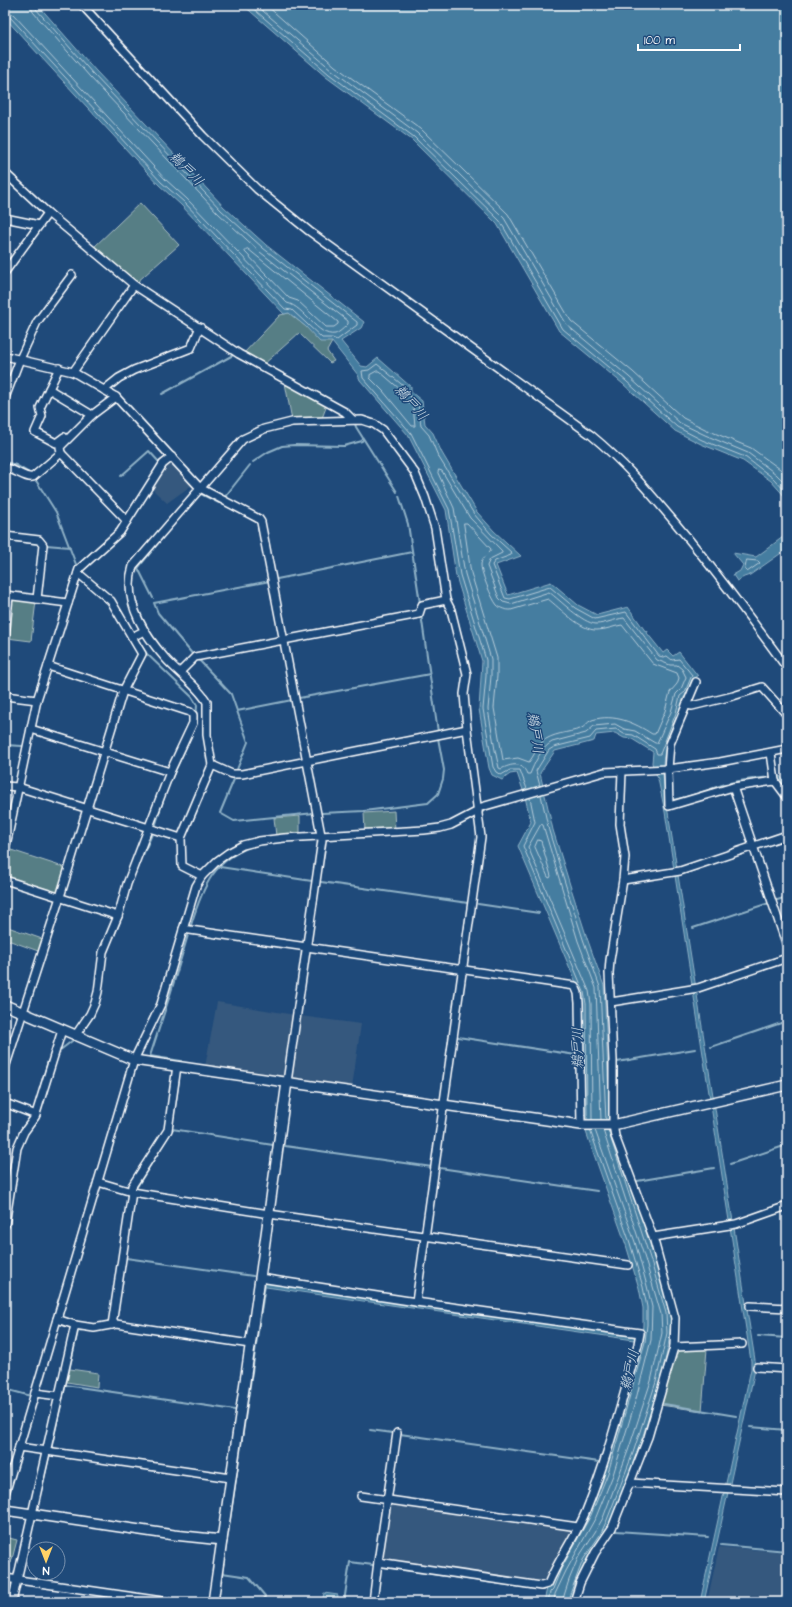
<svg xmlns="http://www.w3.org/2000/svg" width="792" height="1607" font-family="'Architects Daughter','Klee One',sans-serif">
<style>
.built{fill:#34587e}
.green{fill:#567e85;stroke:#aabec2}
.water{fill:#457da0;stroke:#8fb1c6}
.lines{fill:none;stroke-linecap:round;stroke-linejoin:round}
.shore{stroke:#b5cbd9;stroke-width:1}
.stream{stroke:#8fb1c6;stroke-width:2}
.minor-casing{stroke:#fff;stroke-width:10}
.tertiary-casing{stroke:#fff;stroke-width:12}
.minor{stroke:#1f4a7a;stroke-width:7}
.tertiary{stroke:#1f4a7a;stroke-width:9}
.labels{text-anchor:middle;dominant-baseline:central;stroke-width:3;stroke-linejoin:round;paint-order:stroke}
.water-label{font-size:14px;font-style:italic;fill:#d0dee7;stroke:#1f4a7a}
</style>
<rect width="100%" height="100%" fill="#1f4a7a"/>
<filter id="ink" filterUnits="userSpaceOnUse"><feTurbulence type="fractalNoise" baseFrequency=".025" numOctaves="2"/><feDisplacementMap in="SourceGraphic" scale="8" xChannelSelector="R" yChannelSelector="G"/><feConvolveMatrix kernelMatrix="1 2 1 2 8 2 1 2 1" color-interpolation-filters="sRGB"/></filter>
<g filter="url(#ink)">
<!-- built -->
<g class="built">
<polygon points="169,464 174,464 192,485 167,503 152,489"/>
<polygon points="217,1002 295,1015 285,1075 279,1078 205,1067"/>
<polygon points="300,1016 361,1024 352,1088 291,1079"/>
<polygon points="389,1501 569,1528 571,1533 545,1580 538,1583 383,1560 380,1558"/>
<polygon points="719,1547 787,1552 787,1602 707,1602"/>
</g>
<!-- green -->
<g class="green">
<polygon points="140,203 179,245 136,283 93,248"/>
<polygon points="289,313 305,326 332,342 327,351 334,361 330,363 299,333 263,365 243,354 280,315"/>
<polygon points="285,383 327,405 322,418 292,420"/>
<polygon points="14,598 36,601 31,641 7,638 10,601"/>
<polygon points="394,811 395,830 365,831 364,813"/>
<polygon points="300,816 300,835 276,836 274,818"/>
<polygon points="8,849 66,868 59,894 56,894 5,879 5,865"/>
<polygon points="5,926 45,940 41,952 5,939"/>
<polygon points="707,1349 702,1411 660,1405 676,1351"/>
<polygon points="70,1369 98,1373 97,1387 67,1382"/>
<polygon points="5,1537 17,1540 11,1563 5,1562"/>
</g>
<!-- water -->
<g class="water">
<path d="M5,5H38L96,71L224,207L266,245L364,322L361,328L341,341L361,366L367,367L378,358L411,387V392L422,401L425,424L433,433L442,453L477,512L494,531L521,556L496,565L508,595L551,582L578,605L597,615L628,607L646,632L648,631L647,633L663,653L667,650L673,656L679,652L698,676H696L688,697H684L681,705L683,708L679,712C676,722 671,733 667,744C660,763 663,780 667,800C688,798 707,789 727,783C744,779 763,777 780,776L787,785V791L779,780H772L667,806L755,1360L754,1374L704,1602H700L751,1369V1361L665,812L658,779L652,763L653,752L632,739L624,738L615,733L596,735L594,741L555,751L540,773L553,830L570,885L587,938L604,986L610,1119L654,1257L670,1312L671,1323L668,1347L660,1383L637,1454L611,1521L586,1562L570,1602H544L547,1588L549,1587L557,1568L582,1525L642,1341L643,1324V1308L639,1288L626,1245L585,1129L583,1120L580,992L518,846L531,822L524,793L517,773L510,774L502,780L492,775L489,768L479,709L482,661L456,576L446,510L408,435L360,380L358,375L332,342H320L305,326L289,313L284,314L181,205L159,185L5,18Z"/>
<polygon points="243,5 787,5 787,499 771,481 743,461 701,444 675,431 623,384 559,331 497,224 412,140 326,77"/>
<polygon points="787,534 787,549 750,575 744,577 737,581 733,575 740,571 743,565 733,553 756,557"/>
<polygon points="265,1283 635,1337 634,1340 266,1287 264,1287"/>
<polygon points="324,1593 338,1595 337,1602 322,1602"/>
</g>
<g class="lines">
<!-- shore -->
<g class="shore">
<polyline points="249,5 329,74 414,137 500,221 563,329 626,381 677,427 702,440 745,457 773,478 787,493"/>
<polyline points="256,5 332,70 417,133 504,218 567,325 629,377 680,423 705,435 748,453 776,474 787,485"/>
<polyline points="266,5 335,66 421,129 508,214 571,321 633,372 683,418 707,430 751,448 780,469 787,477"/>
<path d="M5,11L13,14L165,179L187,199L287,303C305,307 317,337 335,334C339,333 345,327 348,324V321L260,252L218,213L90,77L33,12L30,5"/>
<polyline points="5,16 10,17 161,182 184,202 285,309 292,310 322,338 332,338 337,340 357,325 357,322 263,248 221,210 93,74 36,9 35,5"/>
<polygon points="248,249 338,322 338,324 334,327 326,327 298,301 289,298 245,252 245,250"/>
<polygon points="377,371 379,371 401,390 404,398 413,406 415,426 412,426 383,391 370,378 370,375"/>
<path d="M439,470L442,471L470,518L502,551V553L490,559L487,566L499,598L503,602L511,604L549,592C560,600 582,623 596,624C605,624 615,619 624,618L657,660L670,665H677L682,669L686,677L681,689L676,694L671,712L657,743H655L635,731L624,729L615,724L594,726L586,733L552,742C541,748 534,764 530,774H527C522,761 511,764 501,769L499,768L495,750L488,709L491,676V659L465,574L454,508L438,473Z"/>
<path d="M464,523H467L491,549C489,554 482,556 481,564C480,571 492,599 497,605C501,609 506,610 511,610L548,599C560,608 581,631 597,630C606,630 614,626 622,625L653,664L677,673L679,678L677,684L670,692L665,711L655,734H652C635,723 614,713 592,720C587,722 585,727 580,729C568,733 552,733 542,742C537,747 534,756 529,762L518,758L503,760L494,708L497,676V658L471,573Z"/>
<polygon points="747,560 758,561 760,563 747,572 745,570"/>
<polyline points="527,789 520,770 510,770 501,775 496,772 493,767 483,709 486,676 486,660 460,575 449,509 411,433 363,378 362,371 369,370 377,364 406,388 408,394 418,404 421,426 429,435 438,456 474,514 491,534 512,553 511,555 495,561 492,565 505,598 510,599 550,587 575,608 595,619 626,612 659,656 663,657 667,656 672,660 679,659 692,675 685,692 680,696 676,713 660,754 657,754 655,749 633,735 624,734 616,729 596,731 590,738 554,747 549,750 536,771 540,786"/>
<polyline points="541,795 549,831 566,886 583,939 600,987 606,1120"/>
<polyline points="530,798 535,822 523,846 584,992 586,1004 587,1120"/>
<polygon points="538,840 541,841 551,876 550,878 548,877 535,847"/>
<polyline points="592,1120 591,1004 589,991 528,847 541,824 543,825 578,941 596,988 601,1120"/>
<polyline points="548,1602 550,1592 553,1589 561,1569 591,1515 608,1473 645,1342 647,1325 647,1307 643,1287 630,1243 590,1130"/>
<polyline points="554,1602 555,1594 566,1571 596,1517 613,1475 636,1399 651,1340 652,1307 647,1286 635,1242 595,1130"/>
<polyline points="562,1602 569,1580 578,1558 595,1532 603,1518 628,1451 651,1381 662,1333 661,1314 645,1259 603,1130"/>
<polyline points="567,1602 583,1560 600,1535 607,1520 633,1453 656,1382 667,1333 666,1313 650,1258 608,1130"/>
</g>
<!-- stream -->
<g class="stream">
<polyline points="162,394 235,354"/>
<polyline points="354,421 356,427 397,492"/>
<polyline points="70,442 79,433"/>
<polyline points="5,462 16,465 31,474 56,452"/>
<polyline points="253,462 268,452 282,446 294,445 344,446 362,441 363,439"/>
<polyline points="121,476 149,451 159,462"/>
<polyline points="35,479 56,512 77,567"/>
<polyline points="199,493 219,503 220,501"/>
<polyline points="399,496 408,524 420,603"/>
<polyline points="224,498 250,465"/>
<polyline points="5,540 39,544"/>
<polyline points="46,545 70,547"/>
<polyline points="83,573 109,595"/>
<polyline points="277,579 412,552"/>
<polyline points="153,598 138,568 171,527"/>
<polyline points="421,614 438,732"/>
<polyline points="143,648 147,654 192,697 197,705 196,720"/>
<polyline points="194,656 158,613 154,603 270,581"/>
<polyline points="198,659 231,694 248,742 236,772"/>
<polyline points="299,698 430,674"/>
<polyline points="237,711 292,700"/>
<polyline points="5,745 22,746"/>
<polyline points="235,777 220,813 234,821 315,813"/>
<polyline points="322,813 364,811 428,803 438,794 443,779 444,770 438,738"/>
<polyline points="482,813 485,809"/>
<polyline points="155,827 166,791 193,732"/>
<path d="M424,833C443,832 457,826 474,817"/>
<polyline points="329,839 391,835"/>
<polyline points="300,840 317,840"/>
<polyline points="143,855 152,834"/>
<polyline points="220,867 312,881"/>
<polyline points="321,882 468,903"/>
<polyline points="774,901 787,897"/>
<polyline points="478,904 539,913"/>
<polyline points="123,913 131,882 139,862"/>
<path d="M191,925C203,886 214,858 256,845"/>
<polyline points="693,928 769,903"/>
<polyline points="113,938 120,921"/>
<polyline points="82,1032 93,1017 100,998"/>
<polyline points="458,1037 576,1055"/>
<polyline points="711,1047 787,1021"/>
<polyline points="59,1051 72,1041"/>
<polyline points="181,1061 150,1056 170,995 188,935"/>
<polyline points="617,1062 695,1049"/>
<polyline points="40,1088 48,1061"/>
<polyline points="172,1129 273,1145"/>
<polyline points="285,1146 432,1167"/>
<polyline points="730,1164 787,1145"/>
<polyline points="440,1168 597,1191"/>
<polyline points="637,1181 714,1168"/>
<polyline points="135,1190 171,1132 179,1080"/>
<polyline points="126,1254 126,1258 253,1276"/>
<polyline points="758,1336 787,1338"/>
<polyline points="65,1385 235,1410"/>
<polyline points="5,1389 31,1396"/>
<polyline points="664,1404 736,1416"/>
<polyline points="750,1427 787,1430"/>
<polyline points="370,1430 393,1433"/>
<polyline points="400,1434 599,1462"/>
<polyline points="51,1449 78,1331 83,1330"/>
<polyline points="41,1491 50,1453"/>
<polyline points="616,1531 708,1537"/>
<polyline points="721,1545 787,1551"/>
<polyline points="382,1567 543,1590"/>
<polyline points="264,1602 265,1596 249,1577 222,1573 265,1285"/>
<polyline points="344,1602 350,1562 373,1565"/>
</g>
<!-- minor casing -->
<g class="minor-casing">
<g id="minor">
<path d="M82,5L203,136L257,189L309,231L591,435C624,462 650,493 677,525C716,571 751,619 787,668"/>
<polyline points="5,173 48,213 134,285 239,354 345,412 352,419"/>
<polyline points="5,218 39,225"/>
<polyline points="5,272 48,213"/>
<polyline points="5,356 73,372 116,397 200,488 259,519 261,522 322,840 287,1082"/>
<polyline points="59,368 40,408 42,416 35,432 56,443 64,437"/>
<polyline points="73,372 134,285"/>
<polyline points="49,389 92,415"/>
<polyline points="104,390 119,378 134,370 191,348 200,327"/>
<polyline points="5,398 20,359 37,322 72,275"/>
<polyline points="61,453 127,521"/>
<path d="M5,468C15,469 26,479 33,477L61,453L60,447L92,415L116,397"/>
<polyline points="5,536 39,540 43,545 37,599"/>
<polyline points="78,573 111,601 132,637"/>
<polyline points="5,595 68,603"/>
<polyline points="5,639 9,596"/>
<polyline points="48,666 190,712 193,715 193,723 170,772 127,884 118,916 103,952 98,992 95,1003 90,1014 75,1036"/>
<polyline points="180,672 195,657 419,614 422,605 446,600"/>
<polyline points="696,682 670,744 668,769 669,806 733,787 775,781"/>
<polyline points="5,696 37,700"/>
<polyline points="686,705 692,706 733,696 762,687 787,715"/>
<polyline points="31,729 170,772"/>
<polyline points="771,753 775,781 787,797"/>
<polyline points="212,765 232,774 242,774 467,729"/>
<polyline points="5,786 18,787 181,838"/>
<polyline points="733,787 787,946"/>
<polyline points="478,808 604,772 668,769 720,762 787,749"/>
<polyline points="5,850 37,700 79,569 120,532 163,464 172,457"/>
<path d="M202,876L182,866L181,838L212,765L207,735V702C197,685 178,673 165,658C143,633 122,600 133,566L243,439L264,429L292,422L362,420L374,424L383,430L415,473L425,497L435,528L446,600L451,610L467,674L464,694L467,729L481,837L416,1302"/>
<polyline points="5,880 118,916"/>
<polyline points="623,880 680,871 787,835"/>
<polyline points="183,929 575,986 578,993 579,1003 581,1125"/>
<polyline points="611,1002 698,988 787,958"/>
<polyline points="5,1068 60,897 123,691 142,654 132,637 144,631"/>
<polyline points="5,1103 36,1115"/>
<polyline points="98,1182 132,1192 269,1214 628,1265"/>
<polyline points="131,1191 132,1186 168,1130 177,1066"/>
<polyline points="5,1225 17,1148 24,1132 35,1117 62,1030"/>
<polyline points="653,1237 736,1224 787,1206"/>
<path d="M260,1278L416,1302L640,1333L638,1344C622,1400 608,1457 586,1511C576,1536 559,1558 548,1584L541,1586L378,1562L373,1602"/>
<polyline points="750,1306 787,1308"/>
<polyline points="57,1319 75,1325 94,1328 116,1324 250,1344"/>
<polyline points="112,1325 132,1192"/>
<polyline points="674,1347 742,1344"/>
<polyline points="757,1367 787,1369"/>
<polyline points="35,1393 59,1396"/>
<polyline points="19,1447 231,1478"/>
<polyline points="630,1483 787,1492"/>
<polyline points="5,1494 134,1060 161,1004 196,886 202,876 217,861 228,853 243,845 259,841 284,838 424,830 440,828 451,825 478,811"/>
<polyline points="361,1496 578,1527"/>
<polyline points="378,1562 397,1433"/>
<polyline points="5,1578 169,1602"/>
<polyline points="12,1602 75,1325"/>
<polyline points="574,1602 580,1583 595,1553 612,1528 648,1437 674,1347 675,1318 653,1237 615,1136 613,1125 613,1060 609,973 610,960 623,880 625,857 620,824 622,771"/>
</g>
</g>
<!-- tertiary casing -->
<g class="tertiary-casing">
<g id="tertiary">
<polyline points="5,1005 134,1060 581,1125 613,1125 787,1085"/>
<polyline points="5,1510 174,1535 222,1540"/>
<polyline points="213,1602 260,1278 287,1082"/>
</g>
</g>
<!-- minor -->
<use href="#minor" class="minor"/>
<!-- tertiary -->
<use href="#tertiary" class="tertiary"/>
</g>
</g>
<g class="labels">
<!-- water labels -->
<g class="water-label">
<text transform="translate(186 169) rotate(46)">鵜戸川</text>
<text transform="translate(411 403) rotate(49)">鵜戸川</text>
<text transform="translate(535 733) rotate(82)">鵜戸川</text>
<text transform="translate(578 1048) rotate(-91)">鵜戸川</text>
<text transform="translate(630 1370) rotate(-77)">鵜戸川</text>
</g>
</g>
<!-- margin -->
<rect width="792" height="1607" fill="none" stroke="#1f4a7a" stroke-width="20"/>
<rect x="10" y="10" width="772" height="1587" fill="none" stroke="#fff" stroke-width="1.5" filter="url(#ink)"/>
<!-- north arrow -->
<g transform="translate(46 1561) rotate(180)"><circle r="19" fill="#1f4a7a" stroke="#7992af"/>
<path d="M0-3L7 15L0 10L-7 15Z" fill="#ffd166"/>
<text y="-6" font-size="11" font-weight="bold" text-anchor="middle" fill="#ffffff">N</text>
</g>
<!-- scale -->
<path d="M638 44v6h102v-6" fill="none" stroke="#ffffff" stroke-width="2"/>
<text x="644" y="44" font-size="12" fill="#ffffff" stroke="#1f4a7a" stroke-width="3" paint-order="stroke">100 m</text>
</svg>
